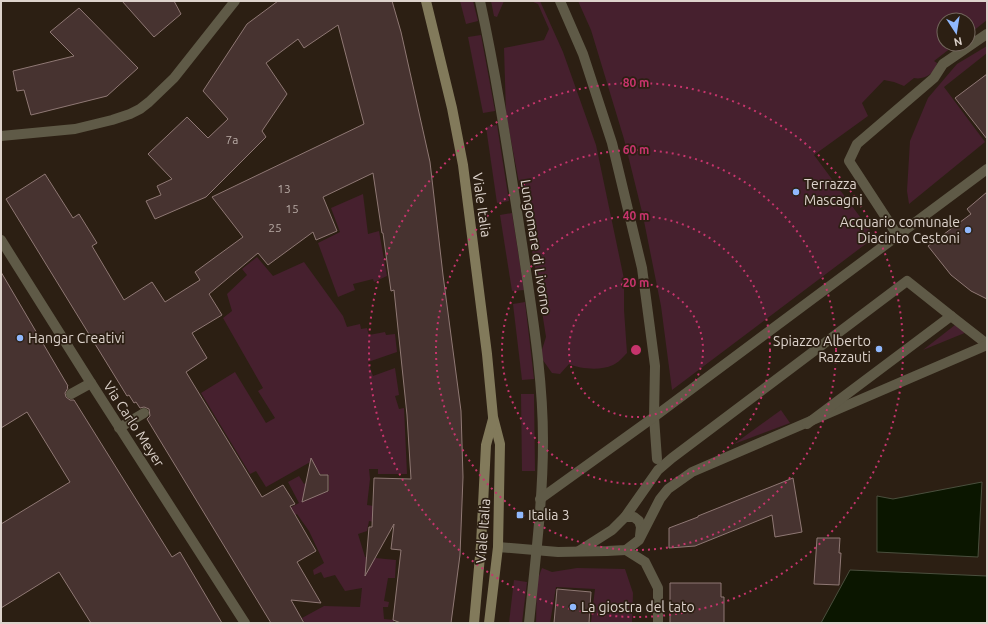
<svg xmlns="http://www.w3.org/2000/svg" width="988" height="624" font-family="Ubuntu,sans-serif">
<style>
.green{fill:#46202e}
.water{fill:#0b1600;stroke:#4a4f3d}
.building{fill:#473330;stroke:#8f7874}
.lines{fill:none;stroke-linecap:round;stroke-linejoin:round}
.service{stroke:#5f5a47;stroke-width:10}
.pedestrian{stroke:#5f5a47;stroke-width:10}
.minor{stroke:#5f5a47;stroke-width:10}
.secondary{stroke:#827a5b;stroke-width:10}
.ring{fill:none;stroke:#c6346c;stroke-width:2;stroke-dasharray:2 4}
.poi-dot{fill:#90b8fd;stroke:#2c1f13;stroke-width:1.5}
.labels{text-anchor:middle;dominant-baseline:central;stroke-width:3.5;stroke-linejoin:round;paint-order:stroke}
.number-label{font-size:12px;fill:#b8aba5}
.poi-label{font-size:14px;fill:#ddd3cc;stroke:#2c1f13;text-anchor:start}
.street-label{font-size:14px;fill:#ddd3cc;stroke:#2c1f13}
.centre{fill:#c6346c;stroke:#2c1f13;stroke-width:2}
.ring-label{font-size:12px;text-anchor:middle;font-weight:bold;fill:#c6346c;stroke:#2c1f13;stroke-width:3.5;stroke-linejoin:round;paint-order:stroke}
</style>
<rect width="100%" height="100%" fill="#2c1f13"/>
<!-- green -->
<g class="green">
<polygon points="460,1 473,1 478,21 466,24"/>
<polygon points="491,1 504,1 497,17 494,16"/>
<path d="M531,1H540L563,52L596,145L624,279V310L627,353C623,357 618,363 613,365C600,371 581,369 569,364L560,374L552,373L540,356L546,337L535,267L506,114L504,48L544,40L549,29L538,4Z"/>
<path d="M578,1H987V20L968,35V20H944V44H956L934,61L937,63C935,74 924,80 914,78L904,86L894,82L884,80L862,103L868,116L814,155L875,237L672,390L661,306L643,216L624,139L591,30Z"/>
<polygon points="481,35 495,111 483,113 468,37"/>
<polygon points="987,46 987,53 944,87 985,142 909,204 907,191 910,141 928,98 957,64"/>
<polygon points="497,125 509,201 497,203 486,127"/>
<polygon points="363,194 368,234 379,231 387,276 374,282 373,279 353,284 355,290 338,297 318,243 340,232 331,208"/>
<polygon points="512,213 524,290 512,291 500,215"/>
<polygon points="257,257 273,276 304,262 343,316 347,327 360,324 361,329 367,328 369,335 385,332 386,335 395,334 397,352 368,362 373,376 395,368 399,395 395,396 399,409 404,408 407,474 378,474 378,469 369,469 370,479 367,505 380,507 379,523 369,521 367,531 358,534 365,557 396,560 395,578 388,578 384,601 389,602 388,607 383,607 384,619 394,620 394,623 305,623 302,618 324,606 360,607 362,588 345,591 335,575 324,578 321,572 314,575 313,570 324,563 309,531 297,514 283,521 278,514 299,503 288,482 299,476 304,484 318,476 321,494 329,491 329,475 320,474 312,461 266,487 256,471 250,474 201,393 235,372 266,423 275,418 258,391 263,388 223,318 232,311 227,294 247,275 242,269"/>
<polygon points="525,302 534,379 522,380 513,304"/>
<polygon points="955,325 967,332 923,350"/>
<polygon points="521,394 534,394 535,471 522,471"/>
<polygon points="781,410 790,423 734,444"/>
<polygon points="542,568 552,572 577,568 625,569 633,593 632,623 587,623 591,622 595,589 556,587 550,623 536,623 537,581"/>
<polygon points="514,580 527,582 522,623 509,623"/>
</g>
<!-- water -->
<g class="water">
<polygon points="982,482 978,557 877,552 877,496 893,499"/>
<polygon points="850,570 987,576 987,623 821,623"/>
</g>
<!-- building -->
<g class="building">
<polygon points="122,1 174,1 181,14 154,37"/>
<polygon points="278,1 392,1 401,32 430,162 443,275 461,411 463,477 460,555 451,623 401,623 393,620 401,550 391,549 394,524 365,576 369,527 372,527 374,478 411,479 407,415 394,290 391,291 383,233 382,233 373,173 323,197 337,231 316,240 313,232 268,265 258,253 209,294 222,315 192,333 207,358 186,372 262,497 283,485 295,504 290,506 316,551 297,562 321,603 291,600 304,623 271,623 147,419 150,416 149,409 144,407 140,408 136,402 134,403 129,395 127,396 6,199 45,174 73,218 79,214 97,243 92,246 124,300 152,282 165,302 200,280 195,272 243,237 212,197 364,124 338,25 304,48 298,39 266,63 287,94 262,131 266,137 206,197 155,219 146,201 161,195 157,186 172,179 148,154 187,117 208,138 228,119 203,91 247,24"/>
<polygon points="79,8 138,68 107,96 31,115 24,90 17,91 13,71 74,56 50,32"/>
<polygon points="987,74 987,139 955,98"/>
<polygon points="987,192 987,299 971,291 951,275 928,246 971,214 967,209"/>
<polygon points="1,272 68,386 67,387 68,388 65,393 66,397 70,400 74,400 172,557 180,552 222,623 91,623 59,572 1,608 1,524 70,482 27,412 1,428"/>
<polygon points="311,458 320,475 328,475 328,491 302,502"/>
<polygon points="793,478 802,532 775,537 772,515 695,546 669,548 669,528 698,517 698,516"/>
<polygon points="817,538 840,538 839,553 841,553 839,585 814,584"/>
<polygon points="670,583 721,583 721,597 724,597 724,623 670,623"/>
<polygon points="557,589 591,592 589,623 554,623"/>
</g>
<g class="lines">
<!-- service -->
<g class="service">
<polyline points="951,316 987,344"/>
<polyline points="71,394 91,383"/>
<polyline points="119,428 144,413"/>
<polyline points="625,517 634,517 639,521 641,527 640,536"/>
<polyline points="498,547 558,552 607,551 626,550 639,540 660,499 668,489 692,472 987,345"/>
<polyline points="626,550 645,562 658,588 658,623"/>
<polyline points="579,551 612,530 625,517 658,470 672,458 907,281 951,316 807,424"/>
</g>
<!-- pedestrian -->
<g class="pedestrian">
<path d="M480,1C498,83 510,167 523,250C532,313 543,376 543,441C543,501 535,563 529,623"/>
<polyline points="560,1 583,54 612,143 642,268 655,366 654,417 657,459"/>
<polyline points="898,236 849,161 857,144 934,78 943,64 987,34"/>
<polyline points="540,499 654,417 987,169"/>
</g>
<!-- minor -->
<g class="minor">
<polyline points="1,136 75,129 112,120 130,114 140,109 149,102 174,78 235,1"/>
<polyline points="1,240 91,383 245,623"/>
</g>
<!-- secondary -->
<g class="secondary">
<polyline points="426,1 452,108 463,165 487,354 493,417 500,444 498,547 489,623"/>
<polyline points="474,623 481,545 486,445 493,419"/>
</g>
</g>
<!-- distance rings -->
<g class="ring">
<circle cx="636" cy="350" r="67"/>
<circle cx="636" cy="350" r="134"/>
<circle cx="636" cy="350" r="200"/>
<circle cx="636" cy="350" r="267"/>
</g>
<!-- markers -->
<g class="poi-dot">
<circle cx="796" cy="192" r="4"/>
<circle cx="968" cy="230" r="4"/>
<circle cx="20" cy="338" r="4"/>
<circle cx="879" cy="349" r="4"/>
<rect x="516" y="511" width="8" height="8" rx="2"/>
<circle cx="573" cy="607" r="4"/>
</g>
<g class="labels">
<!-- number labels -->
<g class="number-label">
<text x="232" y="139">7a</text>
<text x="284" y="188">13</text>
<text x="292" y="208">15</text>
<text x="275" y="227">25</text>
</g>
<!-- poi labels -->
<g class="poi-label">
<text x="804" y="184">Terrazza<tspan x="804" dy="16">Mascagni</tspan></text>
<text x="960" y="222" text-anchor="end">Acquario comunale<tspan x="960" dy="16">Diacinto Cestoni</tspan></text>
<text x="28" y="338">Hangar Creativi</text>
<text x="871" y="341" text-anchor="end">Spiazzo Alberto<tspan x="871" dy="16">Razzauti</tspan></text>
<text x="528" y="515">Italia 3</text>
<text x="581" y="607">La giostra del tato</text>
</g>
<!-- street labels -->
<g class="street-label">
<text transform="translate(482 205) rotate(82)">Viale Italia</text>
<text transform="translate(536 247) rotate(81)">Lungomare di Livorno</text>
<text transform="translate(134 424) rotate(57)">Via Carlo Meyer</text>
<text transform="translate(483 531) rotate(-86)">Viale Italia</text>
</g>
</g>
<circle cx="636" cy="350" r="6" class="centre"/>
<g class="ring-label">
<text x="636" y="87">80 m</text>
<text x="636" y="154">60 m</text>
<text x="636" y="220">40 m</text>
<text x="636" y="287">20 m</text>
</g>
<!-- border -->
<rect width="988" height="624" fill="none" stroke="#ddd3cc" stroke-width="4"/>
<!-- north arrow -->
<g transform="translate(956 32) rotate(168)"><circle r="19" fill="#2c1f13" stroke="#73675d"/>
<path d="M0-3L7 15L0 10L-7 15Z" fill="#90b8fd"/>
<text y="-6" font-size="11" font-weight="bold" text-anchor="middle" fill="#ddd3cc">N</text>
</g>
</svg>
